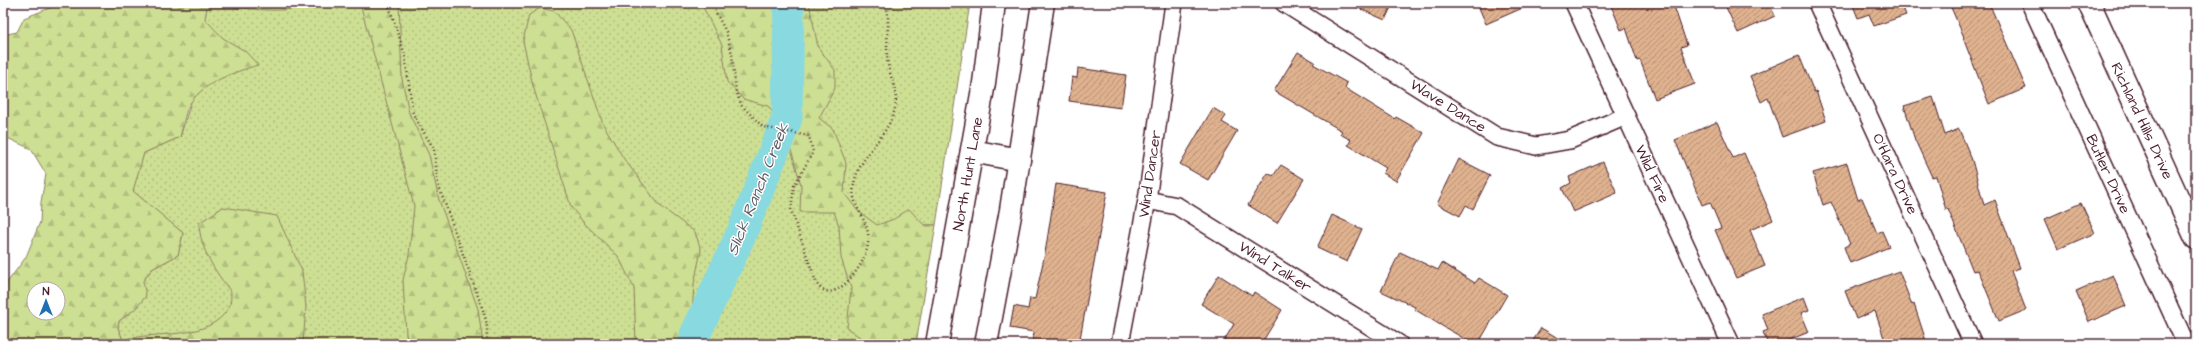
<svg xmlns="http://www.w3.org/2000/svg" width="2199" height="347" font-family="'Architects Daughter',sans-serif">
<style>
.grass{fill:url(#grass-dots);stroke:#8c7f5f}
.forest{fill:url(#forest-firs);stroke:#8c7f5f;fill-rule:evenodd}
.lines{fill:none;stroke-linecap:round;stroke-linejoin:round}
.river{stroke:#88dae0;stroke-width:31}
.building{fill:url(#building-hatch);stroke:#4a1f2b}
.street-casing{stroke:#4a1f2b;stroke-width:20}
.secondary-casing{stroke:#4a1f2b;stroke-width:25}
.path{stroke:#4a1f2b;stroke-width:2.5;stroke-dasharray:1 3;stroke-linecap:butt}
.street{stroke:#fff;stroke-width:17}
.secondary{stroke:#fff;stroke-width:22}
.labels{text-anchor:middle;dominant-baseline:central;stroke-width:3;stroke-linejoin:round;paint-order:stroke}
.street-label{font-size:15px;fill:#4a1f2b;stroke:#fff}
.water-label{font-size:16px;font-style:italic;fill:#5d5761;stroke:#fff}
</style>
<defs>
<pattern id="grass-dots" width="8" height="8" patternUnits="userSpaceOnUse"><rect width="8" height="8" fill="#cddf93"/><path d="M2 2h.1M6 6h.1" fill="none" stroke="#b2bf7f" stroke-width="1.8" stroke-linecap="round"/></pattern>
<pattern id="forest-firs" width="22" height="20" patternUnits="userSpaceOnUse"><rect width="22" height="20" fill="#cddf93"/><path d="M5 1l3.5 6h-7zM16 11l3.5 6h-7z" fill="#b2bf7f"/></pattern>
<pattern id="building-hatch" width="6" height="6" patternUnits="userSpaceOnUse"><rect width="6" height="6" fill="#dfb28f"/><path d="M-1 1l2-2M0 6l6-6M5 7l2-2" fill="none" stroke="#b79075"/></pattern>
</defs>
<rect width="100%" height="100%" fill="#fff"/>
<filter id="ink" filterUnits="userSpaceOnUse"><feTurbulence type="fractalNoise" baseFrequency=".025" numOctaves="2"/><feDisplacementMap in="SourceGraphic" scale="8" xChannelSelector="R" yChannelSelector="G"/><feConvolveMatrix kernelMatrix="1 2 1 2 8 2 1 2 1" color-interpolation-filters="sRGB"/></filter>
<g filter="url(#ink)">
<!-- grass -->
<polygon class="grass" points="120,3 970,3 936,225 925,225 904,344 118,344 123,340 118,328 119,321 135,309 143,281 152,269 178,255 183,233 132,191 144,153 180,137 191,102"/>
<!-- forest -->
<g class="forest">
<path d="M87,3H306C287,18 232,4 207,7L205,19L223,38L245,51L258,65C235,72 206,81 191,102C185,110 183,127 180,137L144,153L133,191L183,233L178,255L152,269L143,281L146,296L135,309L119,321L118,328L123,340C155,330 210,342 229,307C231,303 231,296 231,292C215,271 200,250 199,223L223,207L277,216L302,271L306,307L303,344H3V288L26,257L40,222L41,202L46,174L31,149L3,136V35L17,32L24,18L55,6L89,5ZM34,289H58V313H34Z"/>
<polygon points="360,3 399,3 402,79 409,113 429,155 439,200 478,309 483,344 409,344 406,334 403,280 409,255 414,206"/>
<polygon points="701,3 809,3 818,47 835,70 835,88 819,118 833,129 846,163 844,193 858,211 877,225 894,219 909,209 924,225 936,225 916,344 881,344 882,338 864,340 847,328 851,288 841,258 839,226 834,212 800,212 801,185 793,156 781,123 768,106 743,99 727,82 722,45"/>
<polygon points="540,8 554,11 571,30 603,124 624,159 660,206 695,232 701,250 694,284 691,329 695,344 636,344 634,288 618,256 584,223 571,207 533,86 523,41 529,15"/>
</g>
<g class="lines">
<!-- river -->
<polyline class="river" points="694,344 695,335 743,230 787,118 789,3"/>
</g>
<!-- building -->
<g class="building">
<polygon points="1347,3 1393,3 1385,20"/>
<polygon points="1477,3 1534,3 1486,24"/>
<polygon points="1610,3 1673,3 1687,45 1681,47 1695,84 1655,99 1640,60 1637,61 1626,28 1621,30"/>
<polygon points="1724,3 1769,3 1775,16 1738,33"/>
<polygon points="1852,3 1901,3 1906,15 1874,26 1869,14 1858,18"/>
<polygon points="1949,3 1989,3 2026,88 1989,104 1963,38 1964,37"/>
<polygon points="1298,52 1315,62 1313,64 1347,83 1345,88 1395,119 1396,117 1424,133 1396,181 1383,173 1386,168 1348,145 1351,140 1340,134 1342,131 1274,91"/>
<polygon points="1799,55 1814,92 1816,91 1826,121 1782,137 1768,98 1761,102 1750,76"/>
<polygon points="1078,68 1126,75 1121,108 1069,101 1072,77 1077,78"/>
<polygon points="1933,97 1945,135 1959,129 1972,160 1984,205 1995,200 2020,268 2011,271 2026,310 1999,321 1978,270 1973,271 1948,209 1946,210 1936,176 1932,177 1915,140 1904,106"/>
<polygon points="1213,108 1226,116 1222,122 1237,131 1208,180 1180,164"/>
<polygon points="1717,122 1733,158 1744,153 1773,220 1750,230 1765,266 1736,278 1715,230 1721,228 1710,202 1702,205 1675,140"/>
<polygon points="1459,159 1490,175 1473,209 1466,205 1460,216 1437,204"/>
<polygon points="1603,162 1617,193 1573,212 1562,188 1571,183 1569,177"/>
<polygon points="1847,163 1858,200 1862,198 1877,233 1882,231 1889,247 1850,263 1844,247 1850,244 1831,202 1823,205 1813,173"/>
<polygon points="1281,165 1304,179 1277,223 1248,205 1268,173 1273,176"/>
<polygon points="1056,184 1107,192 1079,344 1032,344 1034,332 1010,328 1014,306 1028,309 1030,298 1035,299 1045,253"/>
<polygon points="2081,203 2095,233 2058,249 2045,219"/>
<polygon points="1332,215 1362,229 1347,262 1317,248"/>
<polygon points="1400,252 1438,270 1442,263 1475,283 1479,278 1507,295 1478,344 1474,344 1442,326 1414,309 1415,307 1381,291"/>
<polygon points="1899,271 1912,305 1914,304 1927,344 1886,344 1875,311 1856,319 1845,291"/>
<polygon points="1219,275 1252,296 1254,292 1282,310 1261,344 1222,344 1234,324 1201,304"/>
<polygon points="2113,275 2126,306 2089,322 2076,291"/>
<polygon points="1804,297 1809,310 1801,313 1809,332 1779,344 1768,344 1763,332 1768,330 1762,314"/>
<polygon points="1541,328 1568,344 1531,344"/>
</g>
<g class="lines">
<!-- street casing -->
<g class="street-casing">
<g id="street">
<polyline points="1284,3 1497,137 1536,146 1570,140 1626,116"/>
<polyline points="1574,3 1731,344"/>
<polyline points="1817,3 1973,344"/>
<polyline points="2030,3 2186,344"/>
<polyline points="1147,200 1177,206 1399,344"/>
<polyline points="1120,344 1147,200 1174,3"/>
</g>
</g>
<!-- secondary casing -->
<g class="secondary-casing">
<g id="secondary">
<polyline points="2089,3 2196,238"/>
<polyline points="972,151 1019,160"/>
<polyline points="937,344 984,83 994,3"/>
<polyline points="986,344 1011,210 1043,3"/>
</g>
</g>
<!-- path -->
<g class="path">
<polyline points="388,3 405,55 413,114 434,149 438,184 484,313 487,325 487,344"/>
<path d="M711,3L726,32L732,54L736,92L742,106L763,127L809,136L813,152L794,186L791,210L816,282C820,290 827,294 836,290C845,286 854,275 859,267C885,223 848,215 854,184C858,161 878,144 889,124C906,92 886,80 887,51C887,32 890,22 886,3"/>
</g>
<!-- street -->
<use href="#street" class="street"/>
<!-- secondary -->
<use href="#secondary" class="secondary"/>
</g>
</g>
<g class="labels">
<!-- street labels -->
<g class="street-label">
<text transform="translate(1448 106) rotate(32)">Wave Dance</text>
<text transform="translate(2142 121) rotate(65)">Richland Hills Drive</text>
<text transform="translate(968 174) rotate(-80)">North Hunt Lane</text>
<text transform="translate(1150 174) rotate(-82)">Wind Dancer</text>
<text transform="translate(1652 174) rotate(65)">Wild Fire</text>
<text transform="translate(1895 174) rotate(65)">O'Hara Drive</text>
<text transform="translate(2108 174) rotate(65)">Butler Drive</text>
<text transform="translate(1275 267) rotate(32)">Wind Talker</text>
</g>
<!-- water labels -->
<g class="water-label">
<text transform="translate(758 189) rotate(-68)">Slick Ranch Creek</text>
</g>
</g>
<!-- margin -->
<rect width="2199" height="347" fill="none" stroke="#fff" stroke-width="16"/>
<rect x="8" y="8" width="2183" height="331" fill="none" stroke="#4a1f2b" stroke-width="1.5" filter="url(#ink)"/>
<!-- north arrow -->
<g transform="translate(46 301)"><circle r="19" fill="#ffffff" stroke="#b7a5aa"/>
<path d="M0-3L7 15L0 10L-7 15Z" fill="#1f6fb2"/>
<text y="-6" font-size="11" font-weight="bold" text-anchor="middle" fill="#4a1f2b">N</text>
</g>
</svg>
